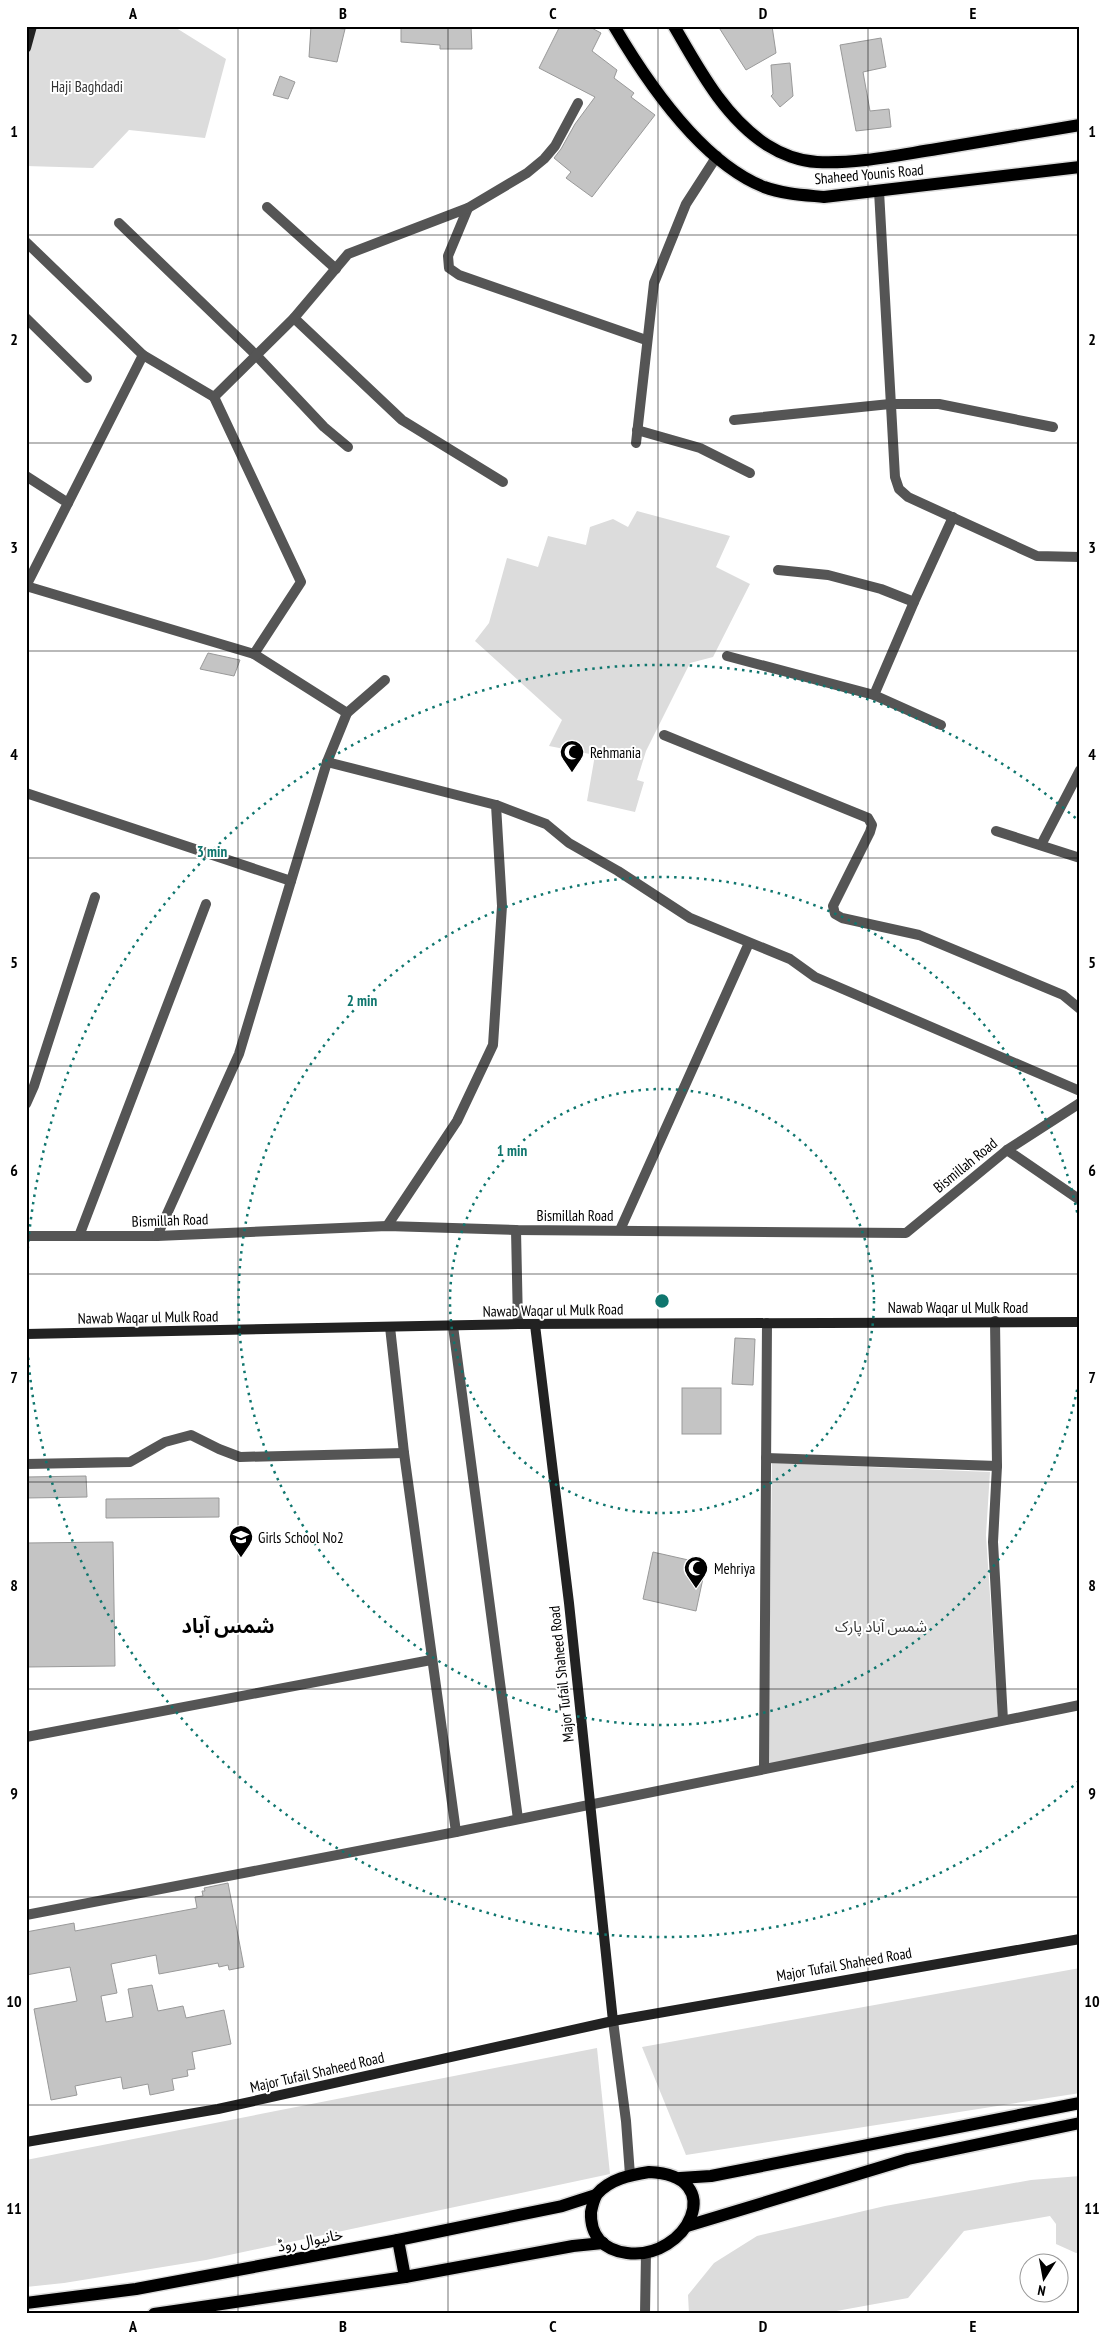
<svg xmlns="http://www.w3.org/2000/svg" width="1106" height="2340" font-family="'PT Sans Narrow','Noto Sans Arabic',sans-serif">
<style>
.green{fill:#dcdcdc}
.building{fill:#c4c4c4;stroke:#999}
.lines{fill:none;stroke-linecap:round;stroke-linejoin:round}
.primary-casing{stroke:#dbdbdb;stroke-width:15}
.street{stroke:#555;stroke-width:10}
.secondary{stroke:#222;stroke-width:10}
.primary{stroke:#000;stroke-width:12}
.grid{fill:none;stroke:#000;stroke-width:1;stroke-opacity:0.55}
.ring{fill:none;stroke:#0f766e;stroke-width:2.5;stroke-dasharray:2.5 5}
.labels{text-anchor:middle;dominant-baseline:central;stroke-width:4;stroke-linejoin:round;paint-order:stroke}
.park-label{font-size:15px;fill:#333;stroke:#fff}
.street-label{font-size:15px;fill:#000;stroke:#fff}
.poi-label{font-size:15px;fill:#000;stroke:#fff;text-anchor:start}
.district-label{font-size:20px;font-weight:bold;fill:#000;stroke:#fff}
.centre{fill:#0f766e;stroke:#fff;stroke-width:2.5}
.ring-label{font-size:15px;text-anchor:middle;font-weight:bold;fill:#0f766e;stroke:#fff;stroke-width:4;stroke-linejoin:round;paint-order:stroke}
.neatline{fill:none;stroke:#000;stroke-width:2}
.grid-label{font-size:16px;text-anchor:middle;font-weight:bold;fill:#000}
</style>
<rect width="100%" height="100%" fill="#fff"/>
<!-- green -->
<g class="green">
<polygon points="26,26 173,26 226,59 205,138 129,130 93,168 26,166"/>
<polygon points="637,511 730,536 716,567 750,584 713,657 690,663 646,751 637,780 644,782 635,812 587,801 595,755 549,746 562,720 475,641 489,623 507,558 538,567 548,536 586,545 590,527 613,519 628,527"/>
<polygon points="772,1463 990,1472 986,1535 998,1717 768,1765"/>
<polygon points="1080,1968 1080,2093 686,2155 642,2047"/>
<polygon points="597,2048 610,2174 206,2260 64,2283 26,2287 26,2160"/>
<polygon points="1080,2176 1080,2252 1076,2253 1056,2244 1056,2224 1050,2216 964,2231 908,2298 820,2314 689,2314 688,2295 714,2263 757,2236 885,2206 1031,2180"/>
</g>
<!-- building -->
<g class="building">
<polygon points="311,26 345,29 337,62 309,57"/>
<polygon points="471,26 472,49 440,49 440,45 401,42 401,27"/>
<polygon points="560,26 588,26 601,33 592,51 617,70 614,78 634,93 631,97 655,115 592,197 566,178 571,172 554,158 561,149 575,124 595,97 539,68"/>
<polygon points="718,26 772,26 776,53 746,70"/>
<polygon points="881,38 886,67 863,72 870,111 889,109 891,127 856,131 840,45"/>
<polygon points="790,63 793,96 780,107 771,96 773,94 771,65"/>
<polygon points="280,76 295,82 288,99 273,95"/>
<polygon points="208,653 240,660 234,676 200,669"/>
<polygon points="735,1338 755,1339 753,1385 732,1384"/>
<rect x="682" y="1388" width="39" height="46"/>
<polygon points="86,1476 87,1497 26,1498 26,1477"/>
<polygon points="219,1498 219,1517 106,1518 106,1499"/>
<polygon points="113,1542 115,1666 26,1667 26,1543"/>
<polygon points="653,1552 706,1564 696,1611 643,1599"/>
<polygon points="228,1883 244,1967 229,1970 228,1965 219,1967 218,1963 159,1974 156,1955 111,1964 117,1993 101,1996 106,2022 133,2017 128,1989 152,1985 158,2011 183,2006 186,2018 224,2010 231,2044 192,2052 195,2069 187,2070 188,2076 172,2079 174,2090 150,2095 148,2084 123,2089 121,2077 75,2086 77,2095 51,2100 34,2009 77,2001 70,1967 26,1975 26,1932 74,1923 75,1931 197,1908 195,1897 203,1896 202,1891 205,1891 204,1888"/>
</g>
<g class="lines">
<!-- primary casing -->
<g class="primary-casing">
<g id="primary">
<path d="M614,26C647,82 701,162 764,187C783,194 804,195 824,197L1080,167"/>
<path d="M674,26C699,69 724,117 767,145C781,154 800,161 817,162C857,164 898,155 937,149C985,141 1032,133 1080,125"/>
<path d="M649,2172C730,2175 687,2261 627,2253C604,2250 590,2236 591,2212C592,2207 594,2199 597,2194C610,2179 630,2175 649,2172Z"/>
<polyline points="680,2178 711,2176 1080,2103"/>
<polyline points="687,2226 908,2159 1080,2123"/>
<polyline points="398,2240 405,2277"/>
<polyline points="26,2303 136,2289 398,2240 562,2206 596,2195"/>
<polyline points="154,2314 405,2277 573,2246 603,2243"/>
</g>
</g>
<!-- street -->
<g class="street">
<polyline points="879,191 895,477 899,489 908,497 1037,556 1080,557"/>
<polyline points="267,207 336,269"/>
<polyline points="468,208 448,256 449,268 459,275 646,340"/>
<polyline points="119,223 256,355 324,427 348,447"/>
<polyline points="26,242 143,355 214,397"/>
<polyline points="26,318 87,378"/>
<polyline points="294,318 402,420 503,482"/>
<polyline points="734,420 890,404 939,404 1053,427"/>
<polyline points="637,430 700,448 750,473"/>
<polyline points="636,443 654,283 686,204 717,156"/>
<polyline points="26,476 68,503 26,586"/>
<polyline points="68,503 143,355"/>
<polyline points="778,570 828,575 881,589 914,602"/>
<polyline points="26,586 254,654"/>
<polyline points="727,656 874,695 941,725"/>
<polyline points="385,680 347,713 327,762 496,805 546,824 569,843 618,871 690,918 790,959 815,977 1080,1091"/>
<polyline points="874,695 914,602 953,517"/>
<polyline points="347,713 254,654 301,582 214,397 294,318 348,254 468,208 527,173 544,159 555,146 578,103"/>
<polyline points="664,735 868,818 872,825 870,832 833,906 835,914 842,918 919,935 1063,995 1080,1009"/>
<polyline points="26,793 291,881 327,762"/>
<polyline points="996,831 1080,858"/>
<polyline points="1041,845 1080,770"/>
<polyline points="26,1104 34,1086 95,897"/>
<polyline points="1007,1150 1080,1200"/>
<polyline points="387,1226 457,1121 493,1045 502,906 496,805"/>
<polyline points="516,1230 518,1324"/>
<polyline points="620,1230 749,943"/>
<polyline points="26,1236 157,1236 387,1226 516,1230 906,1233 1007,1150 1080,1103"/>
<polyline points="79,1236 206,904"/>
<polyline points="157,1236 239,1054 291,881"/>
<polyline points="995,1321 997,1466 993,1542 1003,1720"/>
<polyline points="453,1326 518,1819"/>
<polyline points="390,1327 404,1453 456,1832"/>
<polyline points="766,1458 997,1466"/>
<polyline points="26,1464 130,1462 165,1442 191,1435 219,1449 240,1457 404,1453"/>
<polyline points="26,1737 431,1660"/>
<polyline points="764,1769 767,1323"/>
<polyline points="26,1915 456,1832 1080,1705"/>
<polyline points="613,2021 626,2121 630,2175"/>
<polyline points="645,2314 646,2252"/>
</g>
<!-- secondary -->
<g class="secondary">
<polyline points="26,48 32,26"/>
<polyline points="26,1334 518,1324 1080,1322"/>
<polyline points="613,2021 1080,1939"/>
<polyline points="26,2142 218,2109 613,2021 569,1603 535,1325"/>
</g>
<!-- primary -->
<use href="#primary" class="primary"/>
</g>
<!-- grid -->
<path class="grid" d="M238,26V2314M448,26V2314M658,26V2314M868,26V2314M26,235H1080M26,443H1080M26,651H1080M26,858H1080M26,1066H1080M26,1274H1080M26,1482H1080M26,1689H1080M26,1897H1080M26,2105H1080"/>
<!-- distance rings -->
<g class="ring">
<circle cx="662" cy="1301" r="212"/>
<path d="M1080 1375A424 424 0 1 1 1080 1227"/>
<path d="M1079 1781A636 636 0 0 1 26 1323M26 1279A636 636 0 0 1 1079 821"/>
</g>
<!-- icons -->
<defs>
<g id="mosque-pin" transform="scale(1.25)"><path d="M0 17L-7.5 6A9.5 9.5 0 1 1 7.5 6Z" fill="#000" stroke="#fff"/><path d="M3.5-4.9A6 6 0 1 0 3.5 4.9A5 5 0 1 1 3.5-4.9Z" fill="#fff"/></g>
<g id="school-pin" transform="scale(1.25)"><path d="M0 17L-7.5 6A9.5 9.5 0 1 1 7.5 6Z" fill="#000" stroke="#fff"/><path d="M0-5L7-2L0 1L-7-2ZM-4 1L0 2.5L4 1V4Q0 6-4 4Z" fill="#fff"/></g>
</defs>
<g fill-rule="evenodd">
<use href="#mosque-pin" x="572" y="752"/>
<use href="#school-pin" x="241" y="1537"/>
<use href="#mosque-pin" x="696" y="1568"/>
</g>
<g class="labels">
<!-- park labels -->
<g class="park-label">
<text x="87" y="86">Haji Baghdadi</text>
<text x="881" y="1626">شمس آباد پارک</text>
</g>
<!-- street labels -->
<g class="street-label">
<text transform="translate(869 174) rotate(-5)">Shaheed Younis Road</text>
<text transform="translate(965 1165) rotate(-39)">Bismillah Road</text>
<text x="575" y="1215">Bismillah Road</text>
<text transform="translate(170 1220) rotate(-2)">Bismillah Road</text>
<text x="958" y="1307">Nawab Waqar ul Mulk Road</text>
<text transform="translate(553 1310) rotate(-1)">Nawab Waqar ul Mulk Road</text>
<text transform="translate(148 1317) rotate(-1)">Nawab Waqar ul Mulk Road</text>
<text transform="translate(561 1674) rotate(-96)">Major Tufail Shaheed Road</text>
<text transform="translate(844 1964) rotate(-10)">Major Tufail Shaheed Road</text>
<text transform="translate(317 2072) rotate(-13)">Major Tufail Shaheed Road</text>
<text transform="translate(310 2240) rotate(-11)">خانیوال روڈ</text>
</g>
<!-- poi labels -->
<g class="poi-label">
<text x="590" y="752">Rehmania</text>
<text x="258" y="1537">Girls School No2</text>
<text x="714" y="1568">Mehriya</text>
</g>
<!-- district labels -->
<g class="district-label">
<text x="228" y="1626">شمس آباد</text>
</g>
</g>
<circle cx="662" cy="1301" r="8" class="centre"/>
<g class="ring-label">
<text x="212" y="857">3 min</text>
<text x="362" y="1006">2 min</text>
<text x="512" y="1156">1 min</text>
</g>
<!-- border -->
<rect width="1106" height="2340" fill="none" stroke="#ffffff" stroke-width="55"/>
<!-- north arrow -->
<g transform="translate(1044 2278) rotate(191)"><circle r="24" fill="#ffffff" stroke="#999999"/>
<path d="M0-4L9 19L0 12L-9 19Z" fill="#000000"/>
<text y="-8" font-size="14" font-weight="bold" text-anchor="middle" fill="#000000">N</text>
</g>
<rect x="28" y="28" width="1050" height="2284" class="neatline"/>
<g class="grid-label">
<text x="133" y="19">A</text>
<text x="343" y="19">B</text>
<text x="553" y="19">C</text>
<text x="763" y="19">D</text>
<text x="973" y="19">E</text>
<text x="14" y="137">1</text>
<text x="1092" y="137">1</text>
<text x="14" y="345">2</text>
<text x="1092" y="345">2</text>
<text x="14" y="553">3</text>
<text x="1092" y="553">3</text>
<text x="14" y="760">4</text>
<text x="1092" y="760">4</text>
<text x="14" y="968">5</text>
<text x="1092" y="968">5</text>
<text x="14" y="1176">6</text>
<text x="1092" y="1176">6</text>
<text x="14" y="1383">7</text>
<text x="1092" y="1383">7</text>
<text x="14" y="1591">8</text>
<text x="1092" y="1591">8</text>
<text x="14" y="1799">9</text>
<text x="1092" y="1799">9</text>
<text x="14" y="2007">10</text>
<text x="1092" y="2007">10</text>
<text x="14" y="2214">11</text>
<text x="1092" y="2214">11</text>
<text x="133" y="2332">A</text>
<text x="343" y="2332">B</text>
<text x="553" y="2332">C</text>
<text x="763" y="2332">D</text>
<text x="973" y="2332">E</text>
</g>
</svg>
